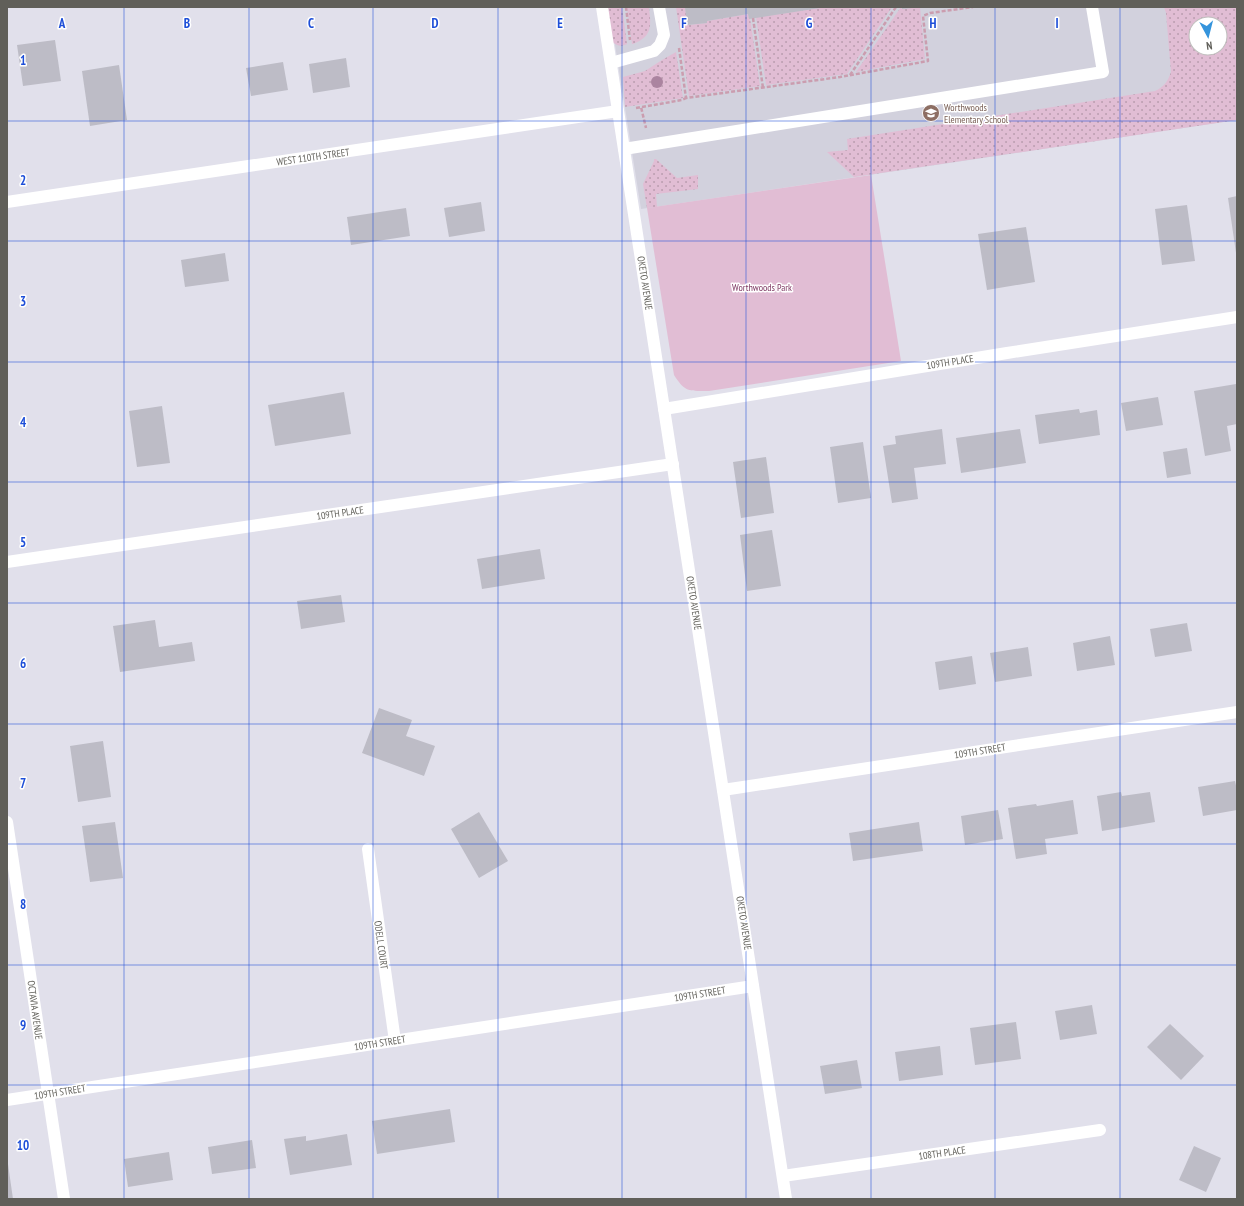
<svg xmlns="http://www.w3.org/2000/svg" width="1244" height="1206" font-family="'PT Sans Narrow',sans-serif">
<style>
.education{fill:#d2d1dd;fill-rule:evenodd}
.grass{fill:url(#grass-dots);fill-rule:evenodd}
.park{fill:#e1bdd4}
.building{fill:#bdbcc6}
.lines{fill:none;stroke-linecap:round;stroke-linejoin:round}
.path{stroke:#cb9daf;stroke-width:2.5;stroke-dasharray:4 2;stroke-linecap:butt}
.minor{stroke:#fff;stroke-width:12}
.tree{fill:#ab84a0}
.grid{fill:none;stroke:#1d4ed8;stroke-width:1;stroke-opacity:0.55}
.labels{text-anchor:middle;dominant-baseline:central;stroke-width:3;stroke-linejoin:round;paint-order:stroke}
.education-label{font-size:10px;fill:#785e54;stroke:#fff;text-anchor:start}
.street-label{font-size:10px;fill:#605f59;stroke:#fff}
.park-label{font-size:10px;fill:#7e3963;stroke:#fff}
.grid-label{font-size:13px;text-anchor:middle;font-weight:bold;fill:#1d4ed8;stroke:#fff;stroke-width:3;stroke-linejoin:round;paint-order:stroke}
</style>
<defs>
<pattern id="grass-dots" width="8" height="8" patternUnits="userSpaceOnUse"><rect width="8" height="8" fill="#e1bdd4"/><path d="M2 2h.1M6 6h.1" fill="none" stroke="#ba9daf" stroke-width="1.8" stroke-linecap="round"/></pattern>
</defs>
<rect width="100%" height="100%" fill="#e1e0eb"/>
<!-- education -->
<path class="education" d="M609,7H1237V120L641,209ZM1196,24H1220V48H1196Z"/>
<!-- grass -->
<g class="grass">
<path d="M607,7H622L627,44C620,47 618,46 612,42Z"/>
<path d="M627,7H649C651,26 653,36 633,44H632Z"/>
<polygon points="676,7 685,7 688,25 707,23 707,21 748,14 749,18 750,18 760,86 689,96"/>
<polygon points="826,7 892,7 847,74 766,85 756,17"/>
<polygon points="901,7 902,9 920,7 925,59 856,72"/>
<path d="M1164,7H1237V120L854,177L827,152L848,150L847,139L1155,91C1164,87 1168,81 1171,72L1166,13ZM1196,24H1220V48H1196Z"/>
<polygon points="676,52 683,98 625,107 623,77 645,71 662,60"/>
<polygon points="654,159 656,159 677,178 698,175 698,189 656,194 657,207 647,208 643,184 654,161"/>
</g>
<!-- park -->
<path class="park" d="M871,175L901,361L709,391C688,391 685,392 674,375L647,208Z"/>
<!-- building -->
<g class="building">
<polygon points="685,7 820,7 820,8 749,19 748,14 707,21 707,23 687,25"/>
<polygon points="902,7 912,7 912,8 902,9"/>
<polygon points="55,40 61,81 23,86 17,45"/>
<polygon points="346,58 350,87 313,93 309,64"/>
<polygon points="283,62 288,90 251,96 246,68"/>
<polygon points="119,65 127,120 90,126 82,71"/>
<polygon points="1237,196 1237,253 1236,253 1228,198"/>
<polygon points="481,202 485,231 449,237 444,208"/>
<polygon points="1187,205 1195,261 1162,265 1155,209"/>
<polygon points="406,208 410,236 351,245 347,217"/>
<polygon points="1026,227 1035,282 987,290 978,234"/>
<polygon points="225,253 229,281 185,287 181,260"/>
<polygon points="1236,384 1237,391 1237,424 1227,426 1231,451 1205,456 1194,391"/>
<polygon points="344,392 351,434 275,446 268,405"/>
<polygon points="1158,397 1163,425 1126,431 1121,403"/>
<polygon points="162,406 170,463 137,467 129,411"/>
<polygon points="1079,409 1080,413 1097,410 1100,435 1039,444 1035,415"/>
<polygon points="942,429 946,464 914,468 918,499 892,503 883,446 896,444 895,436"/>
<polygon points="1020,429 1026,463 961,473 956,438"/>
<polygon points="863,442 871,498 838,503 830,447"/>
<polygon points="1187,448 1191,474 1167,478 1163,452"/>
<polygon points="766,457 774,513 741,518 733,462"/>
<polygon points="772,530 781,586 747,591 740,535"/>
<polygon points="540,549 545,579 482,589 477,559"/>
<polygon points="341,595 345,622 301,629 297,601"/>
<polygon points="155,620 159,647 192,642 195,661 120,672 113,626"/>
<polygon points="1187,623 1192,651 1155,657 1150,629"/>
<polygon points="1110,636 1115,665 1077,671 1073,643"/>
<polygon points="1028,647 1032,676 995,682 990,653"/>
<polygon points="972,656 976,684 939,690 935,662"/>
<polygon points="379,708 412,720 406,736 435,746 424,776 362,753"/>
<polygon points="103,741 111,797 78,802 70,746"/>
<polygon points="1235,781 1237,790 1237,810 1203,816 1198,787"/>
<polygon points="1121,792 1122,796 1150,792 1155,822 1102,831 1097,796"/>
<polygon points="1073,800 1078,834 1045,839 1047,854 1016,859 1008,808 1036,804 1037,806"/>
<polygon points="998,810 1003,839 965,845 961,816"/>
<polygon points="479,812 508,861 479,878 451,829"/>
<polygon points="115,822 123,878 90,882 82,826"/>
<polygon points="919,822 923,851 853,861 849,833"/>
<polygon points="1092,1005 1097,1034 1060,1040 1055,1011"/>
<polygon points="1016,1022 1021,1059 975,1065 970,1028"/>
<polygon points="1170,1024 1204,1056 1181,1080 1147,1047"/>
<polygon points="940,1046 943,1075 899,1081 895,1052"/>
<polygon points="857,1060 862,1088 825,1094 820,1066"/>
<polygon points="450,1109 455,1142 377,1154 372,1121"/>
<polygon points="347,1134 352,1165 290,1175 284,1139 306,1136 306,1141"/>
<polygon points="252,1140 256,1168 212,1174 208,1147"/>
<polygon points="1194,1146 1221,1158 1206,1192 1179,1180"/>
<polygon points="169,1152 173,1180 128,1187 124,1159"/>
<polygon points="7,1164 8,1164 13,1199 7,1199"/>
</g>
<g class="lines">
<!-- path -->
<g class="path">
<polyline points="626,7 630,40"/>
<polyline points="753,18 763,88"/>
<polyline points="679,48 686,98 840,77 928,61 923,16 930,13 973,7"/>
<polyline points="850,75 896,7"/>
<polyline points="642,107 682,100 686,98"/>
<polyline points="636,108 641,107 646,128"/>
</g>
<!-- minor -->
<g class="minor">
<polyline points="602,7 786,1199"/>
<polyline points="611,63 654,51 660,45 664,35 659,7"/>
<polyline points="624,149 1103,72 1092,7"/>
<polyline points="7,202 618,111"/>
<polyline points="664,409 1007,353 1237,317"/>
<polyline points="7,562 673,464"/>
<polyline points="723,790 1237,712"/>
<polyline points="7,822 64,1199"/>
<polyline points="368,849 395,1041"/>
<polyline points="7,1100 753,986"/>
<polyline points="783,1176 1100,1130"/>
</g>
</g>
<!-- trees -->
<circle class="tree" cx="657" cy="82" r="6"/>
<!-- grid -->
<path class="grid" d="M124,7V1199M249,7V1199M373,7V1199M498,7V1199M622,7V1199M746,7V1199M871,7V1199M995,7V1199M1120,7V1199M7,121H1237M7,241H1237M7,362H1237M7,482H1237M7,603H1237M7,724H1237M7,844H1237M7,965H1237M7,1085H1237"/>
<!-- icons -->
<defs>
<g id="school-disc" transform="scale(0.9)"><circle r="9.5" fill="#8d6e63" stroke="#fff"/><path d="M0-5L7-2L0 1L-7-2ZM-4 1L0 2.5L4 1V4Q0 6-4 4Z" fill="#fff"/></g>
</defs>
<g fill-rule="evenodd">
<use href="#school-disc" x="931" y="113"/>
</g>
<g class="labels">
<!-- education labels -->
<g class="education-label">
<text x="944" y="107">Worthwoods<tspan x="944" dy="12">Elementary School</tspan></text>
</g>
<!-- street labels -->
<g class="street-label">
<text transform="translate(313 157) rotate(-8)">WEST 110TH STREET</text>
<text transform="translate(645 283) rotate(81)">OKETO AVENUE</text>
<text transform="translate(950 362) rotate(-9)">109TH PLACE</text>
<text transform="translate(340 513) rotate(-8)">109TH PLACE</text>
<text transform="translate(694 603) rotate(81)">OKETO AVENUE</text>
<text transform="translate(980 751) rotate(-9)">109TH STREET</text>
<text transform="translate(744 923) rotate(81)">OKETO AVENUE</text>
<text transform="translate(381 945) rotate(82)">ODELL COURT</text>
<text transform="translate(700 994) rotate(-9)">109TH STREET</text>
<text transform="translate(35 1010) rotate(82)">OCTAVIA AVENUE</text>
<text transform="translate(380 1043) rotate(-9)">109TH STREET</text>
<text transform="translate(60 1092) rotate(-9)">109TH STREET</text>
<text transform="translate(942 1153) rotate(-8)">108TH PLACE</text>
</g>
<!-- park labels -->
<g class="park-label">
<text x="762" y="287">Worthwoods Park</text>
</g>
</g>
<g class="grid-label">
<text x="62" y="28">A</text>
<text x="187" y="28">B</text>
<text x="311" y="28">C</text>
<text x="435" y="28">D</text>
<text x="560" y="28">E</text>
<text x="684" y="28">F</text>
<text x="809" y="28">G</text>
<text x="933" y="28">H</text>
<text x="1057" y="28">I</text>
<text x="23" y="65">1</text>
<text x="23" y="185">2</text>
<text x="23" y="306">3</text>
<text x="23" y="427">4</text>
<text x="23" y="547">5</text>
<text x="23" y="668">6</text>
<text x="23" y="788">7</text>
<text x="23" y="909">8</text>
<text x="23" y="1030">9</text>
<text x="23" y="1150">10</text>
</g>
<!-- border -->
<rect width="1244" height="1206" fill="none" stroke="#605f59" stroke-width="16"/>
<!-- north arrow -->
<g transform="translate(1208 36) rotate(173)"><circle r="19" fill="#ffffff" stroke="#bfbfbd"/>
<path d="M0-3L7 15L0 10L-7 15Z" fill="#3594dc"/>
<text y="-6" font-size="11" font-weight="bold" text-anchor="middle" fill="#605f59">N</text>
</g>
</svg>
